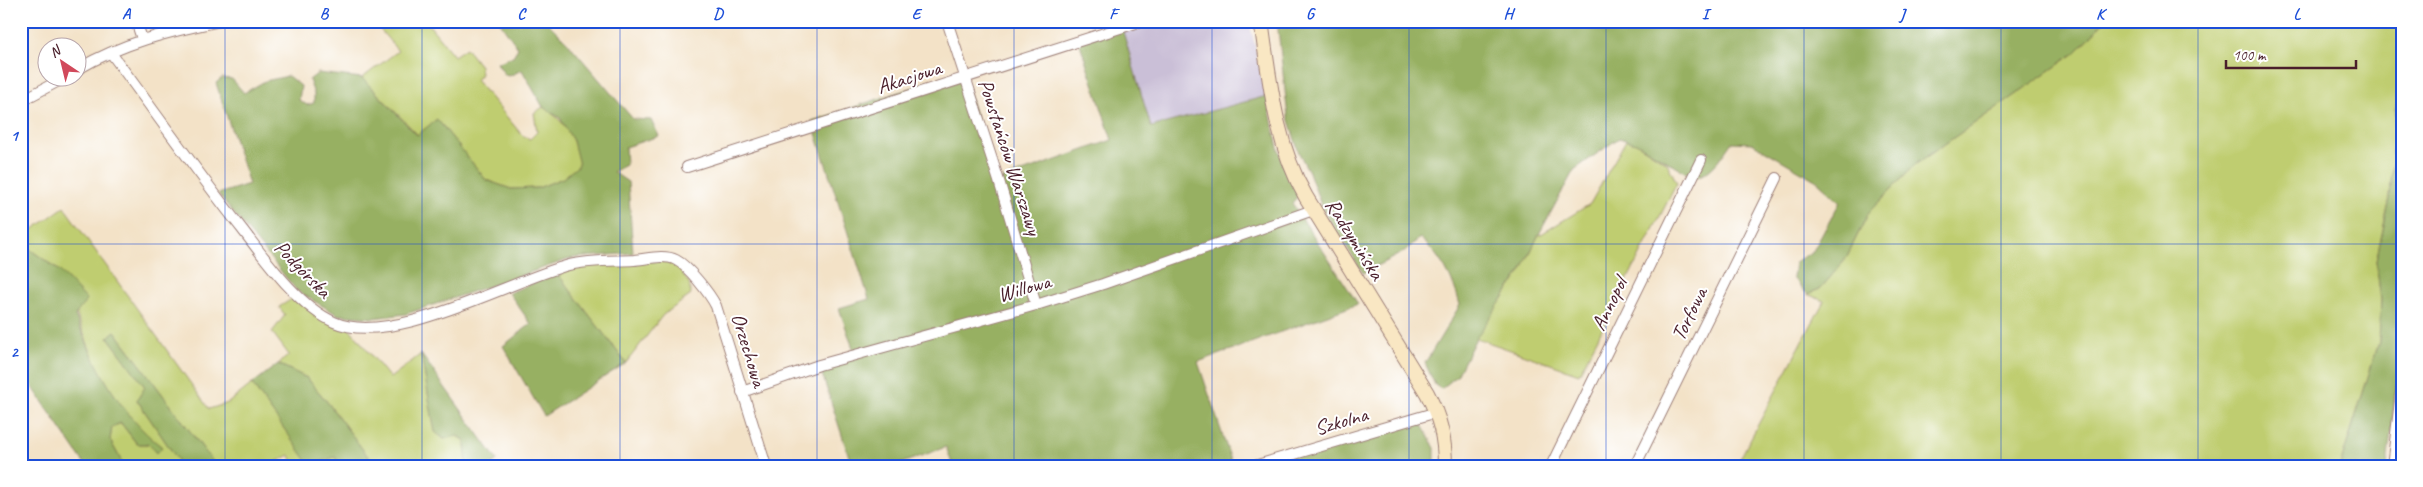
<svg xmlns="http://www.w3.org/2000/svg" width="2423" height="487" font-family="Caveat,sans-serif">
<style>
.industrial{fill:#cabfd7}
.green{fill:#bfcd6f;stroke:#84764d}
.forest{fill:#97b062;stroke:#706846}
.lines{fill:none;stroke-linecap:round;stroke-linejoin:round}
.street-casing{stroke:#9e8079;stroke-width:12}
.secondary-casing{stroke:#9e8079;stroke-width:16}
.street{stroke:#fff;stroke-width:10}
.secondary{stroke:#f9e7c3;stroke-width:14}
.grid{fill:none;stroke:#1d4ed8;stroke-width:1;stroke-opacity:0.55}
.labels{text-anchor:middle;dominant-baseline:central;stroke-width:4;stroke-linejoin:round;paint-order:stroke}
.street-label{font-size:21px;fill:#4a1f2b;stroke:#fff}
.neatline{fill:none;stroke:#1d4ed8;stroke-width:2}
.grid-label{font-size:16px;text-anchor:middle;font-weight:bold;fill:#1d4ed8}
</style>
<rect width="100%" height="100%" fill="#fff"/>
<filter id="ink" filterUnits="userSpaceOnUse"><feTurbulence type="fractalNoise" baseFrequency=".02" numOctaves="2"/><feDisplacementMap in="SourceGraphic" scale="10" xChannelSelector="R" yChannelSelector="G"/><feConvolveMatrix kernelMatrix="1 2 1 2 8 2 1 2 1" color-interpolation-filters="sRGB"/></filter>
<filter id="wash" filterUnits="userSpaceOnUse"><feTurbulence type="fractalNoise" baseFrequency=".0096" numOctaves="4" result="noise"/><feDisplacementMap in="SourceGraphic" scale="20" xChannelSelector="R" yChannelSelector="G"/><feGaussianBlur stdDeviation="1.12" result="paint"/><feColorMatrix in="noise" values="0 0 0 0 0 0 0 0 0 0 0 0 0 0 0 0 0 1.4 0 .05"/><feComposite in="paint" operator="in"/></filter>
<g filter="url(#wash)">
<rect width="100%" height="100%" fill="#f3e2c7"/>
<!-- industrial -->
<polygon class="industrial" points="1135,21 1249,21 1267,96 1150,127 1121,25"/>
<!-- green -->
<g class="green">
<path d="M373,21H426L454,56L466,48L480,66L481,74L476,80L522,135L530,139L537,132L534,113L543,107C569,124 573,137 580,166L563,178L538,188L511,189L486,180L437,119L418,135L362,78L398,51Z"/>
<polygon points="2105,21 2402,21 2390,198 2376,261 2381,300 2379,342 2340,466 1736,466 1824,301 1807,294 1820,289 1845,260 1869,212 1916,164 2075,53"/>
<polygon points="1626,140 1636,143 1667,163 1677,183 1579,374 1476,338 1490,305 1502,300 1522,270 1538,236 1590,204"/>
<polygon points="64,207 209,409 228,403 252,384 310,464 335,457 340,466 294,466 290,455 268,466 216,466 115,331 108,337 146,387 137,400 182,466 124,466 110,440 112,427 121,423 137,444 149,444 162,447 143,433 113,394 97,368 60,271 21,243 21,233 25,235"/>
<polygon points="673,261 689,283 691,295 663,315 626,363 557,273 573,264"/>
<polygon points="295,297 346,324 390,378 421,354 435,431 444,439 457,436 465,440 466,464 462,466 375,466 328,403 307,378 278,364 289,355 272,332 285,315 279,307"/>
</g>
<!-- forest -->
<g class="forest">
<polygon points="499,21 546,21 568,43 633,119 651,120 659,136 625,147 626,165 613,172 628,182 633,253 573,258 406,314 373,318 338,315 297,291 218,194 249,184 216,83 222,78 232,79 244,93 265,81 288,76 301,86 299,100 307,105 314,103 314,94 309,80 318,73 362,78 417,135 437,119 486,180 511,189 538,188 563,178 579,165 573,141 560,118 543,107 522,70 509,76 505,75 497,63 513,56 518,48"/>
<path d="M1277,21H2105L2075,53L1916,164L1869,212L1845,260L1820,289L1807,294L1793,278L1795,262L1813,251L1840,202L1817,181L1752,143L1732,142C1721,157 1712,175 1693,177L1636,143L1619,138L1574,170L1538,236L1522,270L1476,338L1457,376L1441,389L1435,385L1425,363L1460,305C1454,280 1440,255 1420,238L1402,253L1363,273L1322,208L1309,172L1299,153L1288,117Z"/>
<polygon points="2402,22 2402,364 2395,396 2387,466 2340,466 2379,342 2381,300 2376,261 2390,198"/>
<path d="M1121,25L1151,127L1267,96C1274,130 1279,166 1299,195L1292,203L1358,304L1198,362L1233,466H953L946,447L894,466H852L820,368L856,357L839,308L869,299L812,121L962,71L997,181L1112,140L1078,38Z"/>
<path d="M21,243L60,271L87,300L75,315C95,365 119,414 162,447L157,453L149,444H137L121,423L112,427L110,440L124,466H86L21,370Z"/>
<polygon points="557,273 626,363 544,416 503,346 531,324 509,293"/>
<polygon points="115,331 216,466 182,466 137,400 145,387 108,337"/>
<polygon points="421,354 497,460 489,466 462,466 466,463 465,440 457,436 444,439 435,432"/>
<polygon points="278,364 307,378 328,403 375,466 340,466 335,457 310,465 252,384"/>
<polygon points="1419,420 1435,448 1435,466 1254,466"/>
</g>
</g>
<g filter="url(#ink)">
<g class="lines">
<!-- street casing -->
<g class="street-casing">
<g id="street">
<polyline points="136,21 142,39"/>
<polyline points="947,21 999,181 1036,305"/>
<path d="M111,53C155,112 197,172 242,229C266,260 298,306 334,322C392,348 508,281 569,265C590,260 613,261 634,260C647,259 664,254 676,260C688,266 710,294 716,306L766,466"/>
<path d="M78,69C122,43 170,31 220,21"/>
<polyline points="21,101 64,78"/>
<polyline points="687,167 1142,21"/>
<polyline points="742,392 819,365 1036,305 1103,284 1313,210"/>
<polyline points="1254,466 1437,412"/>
<polyline points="1551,466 1701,160"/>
<polyline points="1635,466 1777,178"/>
<polyline points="2392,466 2402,385"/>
</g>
</g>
<!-- secondary casing -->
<g class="secondary-casing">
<path id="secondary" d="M1261,21C1270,82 1275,143 1306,197L1427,393C1440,418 1445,438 1445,466"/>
</g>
<!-- street -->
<use href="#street" class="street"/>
<!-- secondary -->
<use href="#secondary" class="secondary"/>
</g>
</g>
<!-- grid -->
<path class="grid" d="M225,21V466M422,21V466M620,21V466M817,21V466M1014,21V466M1212,21V466M1409,21V466M1606,21V466M1804,21V466M2001,21V466M2198,21V466M21,244H2402"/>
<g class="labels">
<!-- street labels -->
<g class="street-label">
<text transform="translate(909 77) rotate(-18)">Akacjowa</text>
<text transform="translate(1010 157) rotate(72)">Powstańców Warszawy</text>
<text transform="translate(1355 239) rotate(58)">Radzymińska</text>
<text transform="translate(303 269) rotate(46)">Podgórska</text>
<text transform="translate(1024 288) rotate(-16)">Willowa</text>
<text transform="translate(1609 304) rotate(-64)">Annopol</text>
<text transform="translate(1689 314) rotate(-64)">Torfowa</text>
<text transform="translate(749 350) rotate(73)">Orzechowa</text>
<text transform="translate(1341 421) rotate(-16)">Szkolna</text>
</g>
</g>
<!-- margin -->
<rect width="2423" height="487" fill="none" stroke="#fff" stroke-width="55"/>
<!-- north arrow -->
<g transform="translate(62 62) rotate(325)"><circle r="24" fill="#ffffff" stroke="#b7a5aa"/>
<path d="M0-4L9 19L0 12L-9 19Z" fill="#d1495b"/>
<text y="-8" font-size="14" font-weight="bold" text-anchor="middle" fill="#4a1f2b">N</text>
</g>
<!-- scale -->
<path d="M2226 60v8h130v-8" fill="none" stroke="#4a1f2b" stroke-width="2.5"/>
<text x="2233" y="60" font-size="15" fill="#4a1f2b" stroke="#ffffff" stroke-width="4" paint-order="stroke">100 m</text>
<rect x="28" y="28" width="2368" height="432" class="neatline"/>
<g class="grid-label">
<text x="126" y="19">A</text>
<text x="324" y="19">B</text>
<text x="521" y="19">C</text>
<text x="718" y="19">D</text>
<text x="916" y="19">E</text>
<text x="1113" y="19">F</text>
<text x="1310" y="19">G</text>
<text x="1508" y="19">H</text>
<text x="1705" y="19">I</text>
<text x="1902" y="19">J</text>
<text x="2100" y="19">K</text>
<text x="2297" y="19">L</text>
<text x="14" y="141">1</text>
<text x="14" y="357">2</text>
</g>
</svg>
